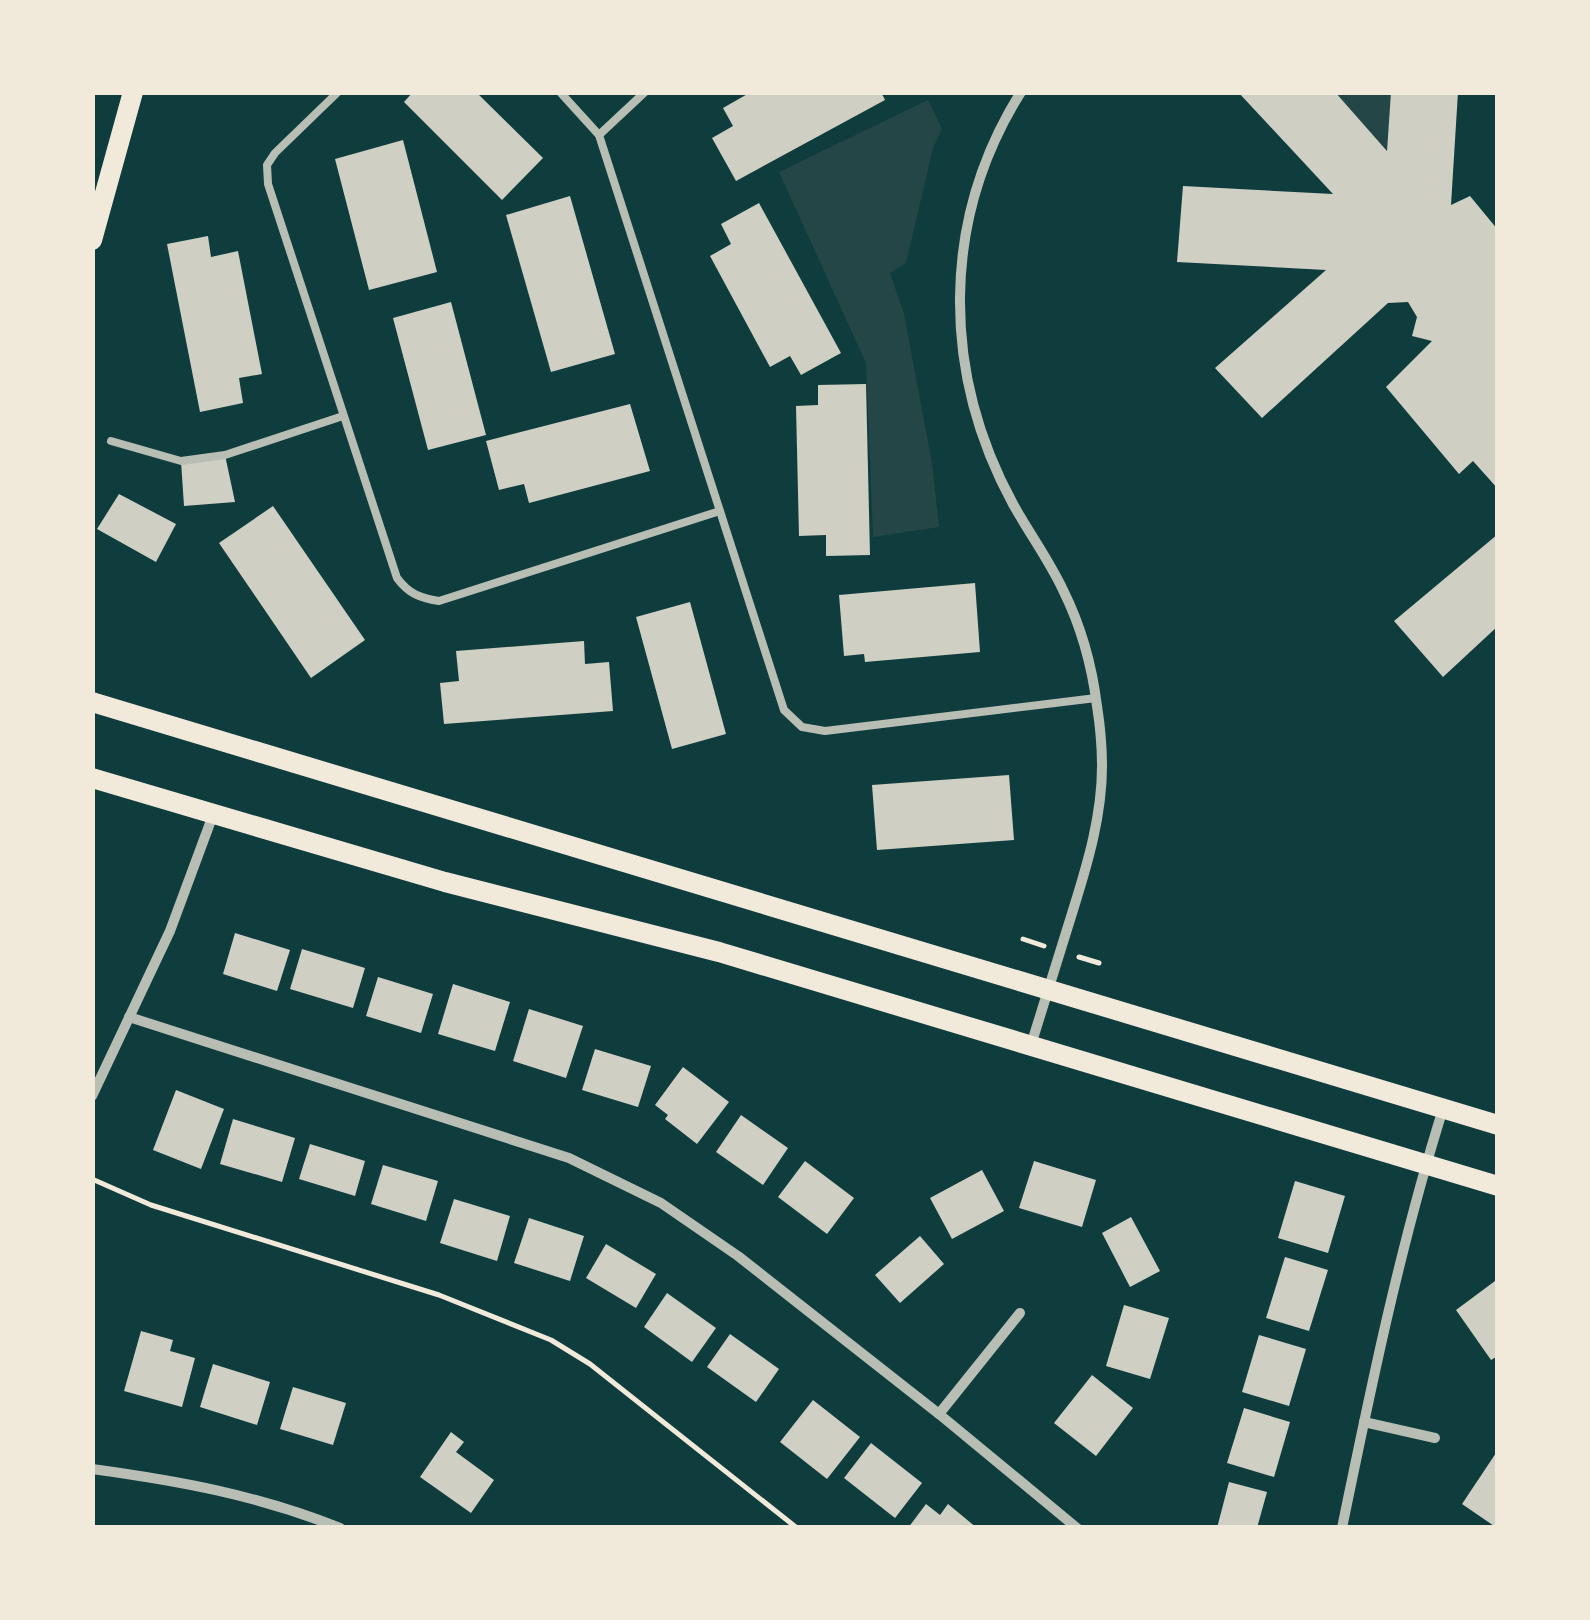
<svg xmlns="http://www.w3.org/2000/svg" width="1590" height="1620" font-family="Raleway,sans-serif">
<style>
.green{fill:#244646}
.building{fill:#cfcfc3}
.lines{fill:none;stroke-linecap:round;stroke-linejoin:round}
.path{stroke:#f1e9da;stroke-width:5}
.service{stroke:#b8beb3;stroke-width:8}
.minor{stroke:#b8beb3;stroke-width:10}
.secondary{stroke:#f1e9da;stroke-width:20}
</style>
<rect width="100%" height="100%" fill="#0f3d3e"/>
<!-- green -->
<g class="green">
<polygon points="1335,93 1391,93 1387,151 1387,150"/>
<polygon points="928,100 942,129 933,148 906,263 890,273 904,314 932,463 939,527 873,537 866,363 779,172"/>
</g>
<!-- building -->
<g class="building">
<polygon points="413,92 476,92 543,158 502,200 404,102"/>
<polygon points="751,92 881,92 885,100 736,181 712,138 733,126 723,108"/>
<polygon points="1238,92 1335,92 1387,151 1391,92 1458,92 1451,205 1470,196 1498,230 1498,489 1473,461 1459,474 1386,387 1432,341 1412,336 1417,317 1408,302 1388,303 1262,418 1215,368 1326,270 1177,262 1183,186 1333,194"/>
<polygon points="403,140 437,272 369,290 335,159"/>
<polygon points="570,196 615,354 551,372 506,215"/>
<polygon points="759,203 841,353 801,375 790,356 770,367 710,256 731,244 721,224"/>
<polygon points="208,236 211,257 238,251 262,374 239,378 243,403 200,412 167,244"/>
<polygon points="451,302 486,435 428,450 393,318"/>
<polygon points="866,384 870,555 826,556 826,535 799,536 796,406 818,405 818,385"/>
<polygon points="630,404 650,471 529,503 524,484 499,490 486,441"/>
<polygon points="225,455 235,502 184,506 181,461"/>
<polygon points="119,494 176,524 156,562 97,529"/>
<polygon points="273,506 365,640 311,678 219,543"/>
<polygon points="1498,534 1498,626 1443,677 1394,621"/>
<polygon points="975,583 980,652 865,662 864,654 844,656 839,595"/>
<polygon points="690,602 726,734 672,749 636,617"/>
<polygon points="584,641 585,664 609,662 613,711 444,724 440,683 459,681 456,651"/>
<polygon points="1009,775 1014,840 877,850 872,785"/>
<polygon points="235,933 290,950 277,991 223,974"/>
<polygon points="302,949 365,968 353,1008 290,989"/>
<polygon points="378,977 433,994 421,1033 366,1016"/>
<polygon points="453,984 510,1002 495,1051 438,1034"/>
<polygon points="529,1009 583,1026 566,1078 513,1061"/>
<polygon points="595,1049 651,1066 638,1107 582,1090"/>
<polygon points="683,1067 729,1102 697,1144 665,1119 668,1115 655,1105"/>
<polygon points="176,1090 224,1109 201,1169 153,1150"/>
<polygon points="741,1115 788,1148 763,1185 716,1152"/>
<polygon points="233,1119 295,1138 282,1182 220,1164"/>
<polygon points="310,1144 365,1161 355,1196 299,1179"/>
<polygon points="805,1161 854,1198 827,1234 778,1197"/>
<polygon points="1034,1161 1096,1180 1082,1227 1019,1208"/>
<polygon points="383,1165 438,1181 426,1221 371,1204"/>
<polygon points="982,1170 1004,1211 952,1239 930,1198"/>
<polygon points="1295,1181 1345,1196 1328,1253 1278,1238"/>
<polygon points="454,1199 510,1216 497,1261 440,1243"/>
<polygon points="1131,1217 1160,1271 1130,1287 1102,1233"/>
<polygon points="529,1218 584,1236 570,1281 514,1263"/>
<polygon points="920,1236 944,1264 900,1303 875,1275"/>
<polygon points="606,1244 656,1274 636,1308 586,1278"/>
<polygon points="1285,1257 1328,1270 1309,1331 1266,1318"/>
<polygon points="1495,1281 1498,1284 1498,1356 1491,1360 1456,1310"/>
<polygon points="667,1293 716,1328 692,1362 644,1327"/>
<polygon points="1124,1305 1169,1318 1150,1379 1106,1366"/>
<polygon points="141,1331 173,1340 170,1351 195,1358 182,1407 124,1391"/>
<polygon points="730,1334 779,1369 756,1402 707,1367"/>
<polygon points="1259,1335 1306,1349 1289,1406 1242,1392"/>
<polygon points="213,1364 270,1382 257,1425 200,1407"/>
<polygon points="1092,1375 1133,1408 1096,1456 1054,1423"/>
<polygon points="293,1387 346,1403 333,1445 280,1429"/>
<polygon points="813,1400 860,1437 827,1479 780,1442"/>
<polygon points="1244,1408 1290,1422 1274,1477 1227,1463"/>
<polygon points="451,1432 464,1442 456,1452 494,1480 471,1513 420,1477"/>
<polygon points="871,1443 922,1483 895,1518 844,1478"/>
<polygon points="1498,1450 1498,1528 1497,1528 1462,1504"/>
<polygon points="1229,1482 1267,1492 1257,1528 1217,1528"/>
<polygon points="926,1504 940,1515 948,1504 977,1528 908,1528"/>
</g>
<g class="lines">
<!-- path -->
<g class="path">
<polyline points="1023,939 1044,946"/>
<polyline points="1079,957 1099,963"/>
<polyline points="92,1179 151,1205 439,1295 551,1340 590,1364 797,1528"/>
</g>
<!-- service -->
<g class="service">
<path d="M338,92L275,153L267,165L268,184L397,578C409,594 420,598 439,601L720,511"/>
<polyline points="560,92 599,135 784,710 802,727 825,731 1096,698"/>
<polyline points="599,135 645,92"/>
<polyline points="111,441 181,461 225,455 343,416"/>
</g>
<!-- minor -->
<g class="minor">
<path d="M1021,92C940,221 942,373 1013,504C1029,533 1049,560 1063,590C1081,626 1092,666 1097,706C1100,725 1102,747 1102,766C1102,815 1088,862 1074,907C1060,953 1045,999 1031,1045"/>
<polyline points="129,1017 569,1158 661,1203 738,1256 939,1414 1077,1528"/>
<polyline points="92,1096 170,931 213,815"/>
<polyline points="939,1414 1020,1313"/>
<polyline points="1364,1422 1435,1438"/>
<path d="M92,1469C180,1481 257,1495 340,1528"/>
<path d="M1342,1528C1371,1387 1400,1246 1443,1109"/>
</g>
<!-- secondary -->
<g class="secondary">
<polyline points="92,240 133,92"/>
<polyline points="92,702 1498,1125"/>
<polyline points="92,778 445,882 719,952 1498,1186"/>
</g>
</g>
<!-- border -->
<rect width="1590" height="1620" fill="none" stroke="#f1e9da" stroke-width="190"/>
</svg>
